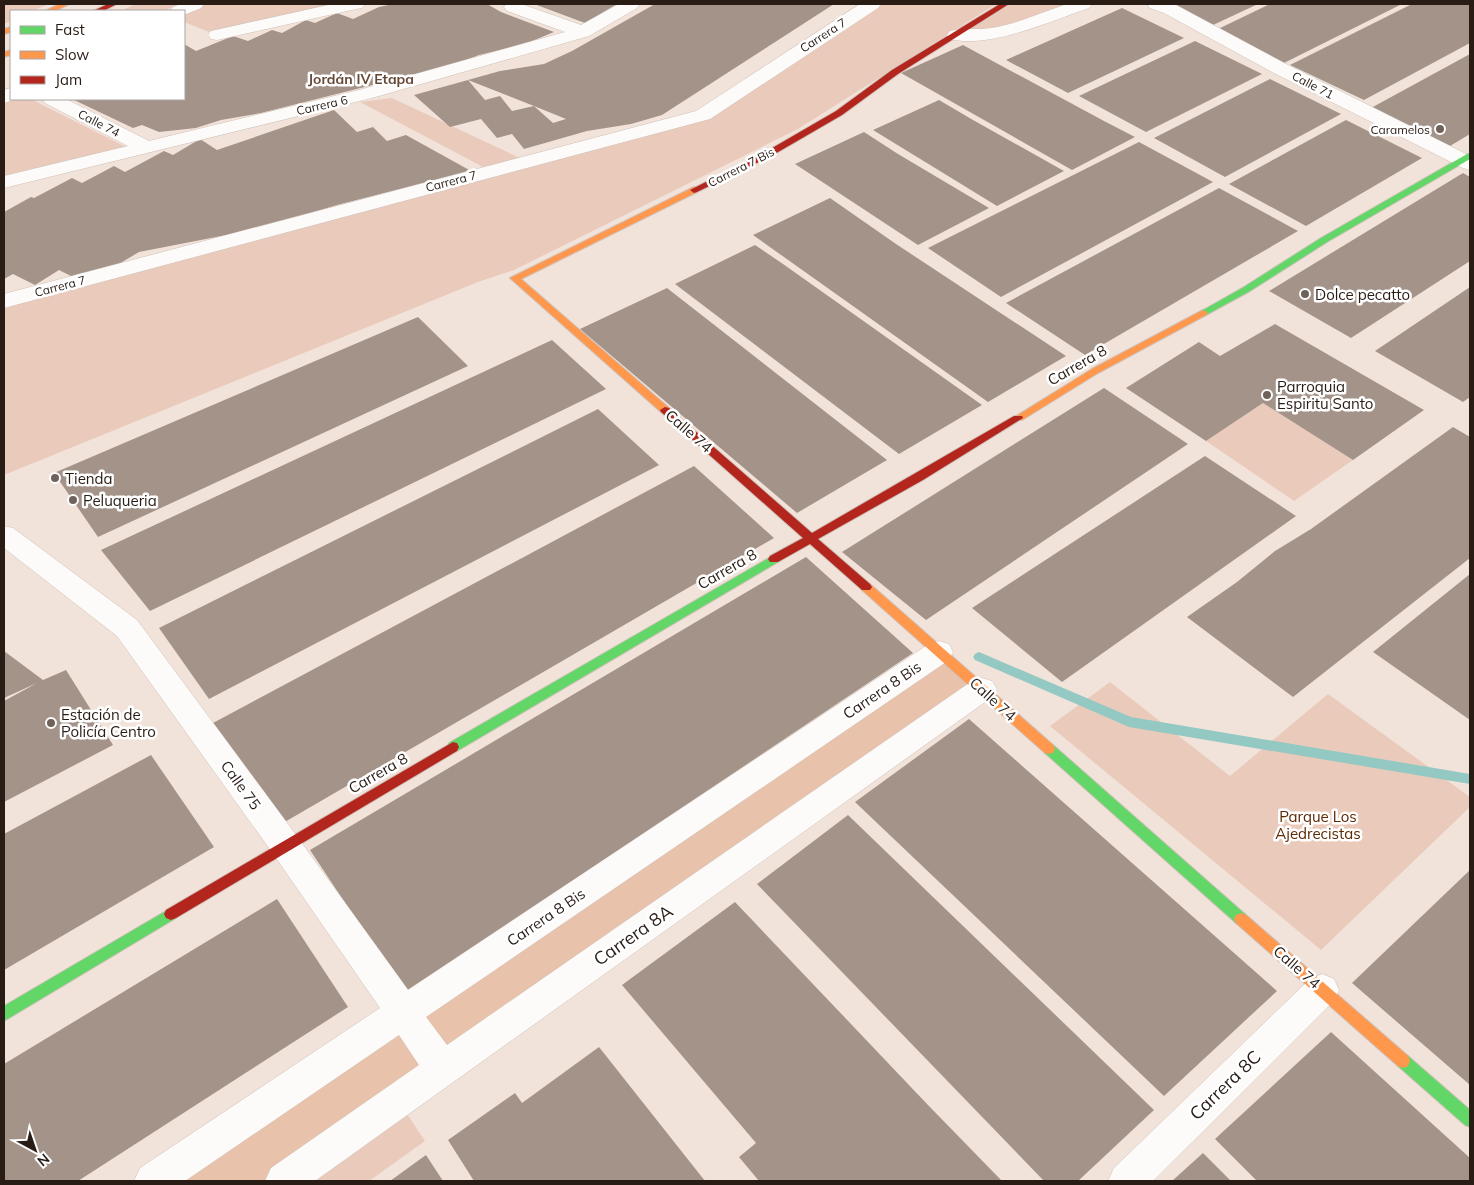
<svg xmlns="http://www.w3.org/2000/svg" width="1474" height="1185" font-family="Mulish,sans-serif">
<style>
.green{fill:#eacbbb}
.forest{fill:#e9c2ac}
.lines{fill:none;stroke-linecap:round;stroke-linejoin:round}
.stream{fill:#93c9c2;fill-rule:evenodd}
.building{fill:#a49389;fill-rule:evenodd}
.street-casing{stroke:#cec1b9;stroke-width:1}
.fast-casing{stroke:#cec1b9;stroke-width:2}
.slow-casing{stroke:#cec1b9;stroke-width:2}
.jam-casing{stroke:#cec1b9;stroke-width:2}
.street{fill:#fdfbf9;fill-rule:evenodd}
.fast{fill:#63d668;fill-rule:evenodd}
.slow{fill:#ff974d;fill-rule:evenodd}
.jam{fill:#b3261e;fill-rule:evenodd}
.poi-dot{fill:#6f625a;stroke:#fff;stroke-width:2}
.labels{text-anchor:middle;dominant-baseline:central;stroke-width:5;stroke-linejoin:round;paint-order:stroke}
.far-street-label{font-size:12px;fill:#291c15;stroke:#fff}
.far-poi-label{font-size:12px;fill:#291c15;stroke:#fff;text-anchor:end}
.far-neighbourhood-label{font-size:14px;font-weight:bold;fill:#654837;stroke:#fff}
.poi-label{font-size:15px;fill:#291c15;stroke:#fff;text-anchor:start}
.street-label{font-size:15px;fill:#291c15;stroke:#fff}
.park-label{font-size:15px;fill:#5d2802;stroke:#fff}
.near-street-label{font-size:18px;fill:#291c15;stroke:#fff}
</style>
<rect width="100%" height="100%" fill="#f2e3da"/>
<!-- green -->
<g class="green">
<polygon points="4,4 49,4 32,11 11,11 11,21 4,24"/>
<polygon points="136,4 179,4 164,11 120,11"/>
<polygon points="195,4 356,4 217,35 184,22 184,11 179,11"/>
<polygon points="879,4 996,4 798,129 514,270 478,282 4,475 4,305 706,116"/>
<polygon points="1011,4 1076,4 1017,25 964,33"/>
<polygon points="11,97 11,99 31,99 132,150 4,183 4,101"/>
<polygon points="392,98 520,158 483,167 360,102"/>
<polygon points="1263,403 1353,460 1294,501 1206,441"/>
<polygon points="1110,682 1230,776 1328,694 1470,797 1470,807 1321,950 1050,726"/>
<polygon points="407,1114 425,1141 369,1181 311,1181"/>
</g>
<!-- forest -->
<polygon class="forest" points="939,652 982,689 284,1181 153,1181"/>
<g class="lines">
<!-- stream -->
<polygon class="stream" points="979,652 1131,717 1470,774 1470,784 1129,727 975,660 973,657 975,654"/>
</g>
<!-- building -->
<g class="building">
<polygon points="393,4 487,4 501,12 554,32 525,44 479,55 456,64 261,113 221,120 196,128 159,132 142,125 133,128 72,99 184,99 184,44 196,51 233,36 248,41 272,30 282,33 306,20 315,23 337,13 353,19 379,7"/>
<polygon points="534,4 617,4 585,23"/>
<path d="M655,4H834L662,115L631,124L587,131L524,149L512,134L497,138L481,119L450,127L414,95L468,80L485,100L500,96L512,111L534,106L468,80L500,71L544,64L572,51ZM534,106L566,119L553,123Z"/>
<polygon points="1168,4 1258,4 1213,25"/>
<polygon points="1270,4 1402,4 1284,63 1216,30"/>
<polygon points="1412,4 1470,4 1470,43 1364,100 1290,65"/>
<polygon points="1122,8 1184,38 1068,93 1006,60"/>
<polygon points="1195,41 1262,74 1146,132 1079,96"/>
<polygon points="963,45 1104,121 1135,137 1072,170 901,73"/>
<polygon points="1470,54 1470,134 1450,146 1371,108"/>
<polygon points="1270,79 1341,114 1225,177 1154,138"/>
<polygon points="939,100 973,120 1064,171 997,206 873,130"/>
<polygon points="334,110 357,132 373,127 387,141 406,135 471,171 337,205 301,216 242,232 139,252 112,268 75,278 59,270 35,285 13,274 4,279 4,212 31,197 34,198 72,178 82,183 114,166 125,172 164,151 173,155 200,139 217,150"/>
<polygon points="1346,120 1422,158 1306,226 1229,184"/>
<polygon points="864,132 898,154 989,208 918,245 795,164"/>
<polygon points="1139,142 1213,182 1001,297 928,248"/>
<polygon points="1463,173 1470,177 1470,261 1351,338 1269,291"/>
<polygon points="1219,188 1298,231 1085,355 1006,303"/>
<polygon points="830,198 896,244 1066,356 988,402 753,235"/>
<polygon points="755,245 783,264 982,405 899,454 675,284"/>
<polygon points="1470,287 1470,397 1463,402 1375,351"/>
<polygon points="667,288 887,460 797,513 580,329"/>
<polygon points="418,317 468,366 98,537 54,473"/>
<polygon points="1275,324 1424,410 1353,460 1263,403 1206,441 1126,388 1199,342 1220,356"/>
<polygon points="552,340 606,389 150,611 101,550"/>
<polygon points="1104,388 1188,444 926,620 842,552"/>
<polygon points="598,409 659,465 209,699 159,628"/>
<polygon points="1453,427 1470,437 1470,558 1293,697 1187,617 1237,582 1275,551 1311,529"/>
<polygon points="1205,456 1296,516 1062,682 972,608"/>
<polygon points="694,466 774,538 283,823 213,723"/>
<polygon points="806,557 913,653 405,993 310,850"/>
<polygon points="1470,574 1470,720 1373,652"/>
<polygon points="4,651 43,680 66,670 113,745 4,802 4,701 37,683 4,698"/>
<polygon points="969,719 1277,991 1164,1096 855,802"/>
<polygon points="151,755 214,847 4,970 4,834"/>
<polygon points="848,815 1154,1110 1078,1181 1044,1181 757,884"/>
<polygon points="1470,870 1470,1085 1352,983"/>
<polygon points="277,899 348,1007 78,1181 4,1181 4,1064"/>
<polygon points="735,902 927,1104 1002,1181 759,1181 739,1157 756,1143 622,985"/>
<polygon points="1331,1032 1470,1158 1470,1181 1257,1181 1215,1139"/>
<polygon points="599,1047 705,1181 474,1181 448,1140 515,1093 522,1103"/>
<polygon points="1203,1153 1231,1181 1172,1181"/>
<polygon points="426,1155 443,1181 390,1181"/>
</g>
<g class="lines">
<!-- street casing -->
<g class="street-casing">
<g id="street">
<polygon points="181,4 204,4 201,8 184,15 184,11 170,11 173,7"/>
<polygon points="333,4 365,4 362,8 356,9 217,40 211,39 208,35 211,31"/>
<polygon points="506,4 521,4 581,25 619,4 640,4 637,8 589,36 372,98 4,188 4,176 128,146 45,103 43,99 66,99 149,141 359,90 565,32 507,11 504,7"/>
<polygon points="860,4 881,4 878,8 710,119 4,308 4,294 696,111"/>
<path d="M1067,4H1092L1089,8C1051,21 989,49 950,39L947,35L950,31C964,28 978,30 992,28C1017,24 1043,12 1067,4Z"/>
<polygon points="1147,4 1176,5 1286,64 1470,156 1470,170 1463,168 1272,72 1164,13 1150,8"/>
<polygon points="11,88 11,99 16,99 4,103 4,90"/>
<polygon points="4,526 13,528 137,620 296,835 408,990 929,644 939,641 949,644 953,652 949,660 426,1017 447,1045 972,681 982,678 992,681 997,689 992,697 315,1181 265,1181 271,1168 419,1065 399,1035 185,1181 134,1181 140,1168 380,1008 274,855 117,636 4,548"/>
<polygon points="1322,974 1334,979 1339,990 1334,1001 1153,1181 1108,1181 1114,1168 1310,979"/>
</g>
</g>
<!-- fast casing -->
<g class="fast-casing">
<g id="fast">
<polygon points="1467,154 1470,154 1470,159 1327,242 1250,291 1206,315 1203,316 1198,313 1244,287 1321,238"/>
<polygon points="774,555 780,559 778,562 457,751 453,752 449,751 447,747 449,743"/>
<polygon points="1049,744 1053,745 1246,915 1248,919 1246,923 1241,925 1236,923 1045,753 1043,749 1045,745"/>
<polygon points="171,908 176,910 178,914 176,918 4,1021 4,1006"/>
<polygon points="1403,1054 1408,1056 1470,1110 1470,1127 1465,1125 1398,1066 1396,1061 1398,1056"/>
</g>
</g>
<!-- slow casing -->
<g class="slow-casing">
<g id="slow">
<polygon points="60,4 69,4 55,11 45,11"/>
<polygon points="11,27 11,32 4,34 4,29"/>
<polygon points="11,50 11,55 4,57 4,52"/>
<polygon points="694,187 697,188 697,192 521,279 669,408 670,410 665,413 661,412 510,278"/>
<polygon points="1203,310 1208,313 1206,315 1098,373 1022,420 1014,420 1013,418 1092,369"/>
<polygon points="866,583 870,584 1053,745 1055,749 1053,753 1049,754 1045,753 862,590 860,587 862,584"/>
<polygon points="1241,913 1246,915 1408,1056 1410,1061 1408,1066 1403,1068 1398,1066 1236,923 1234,919 1236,915"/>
</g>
</g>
<!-- jam casing -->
<g class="jam-casing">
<g id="jam">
<polygon points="108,4 117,4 103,11 93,11"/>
<polygon points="1000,4 1009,4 898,74 842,115 773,155 697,192 694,193 690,190 767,151 836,111 892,70"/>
<polygon points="665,407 669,408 812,533 1014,416 1022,416 1023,418 923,480 818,539 870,584 872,587 870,590 862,590 810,544 778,562 770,562 768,559 770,556 803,538 661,412 660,410"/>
<polygon points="453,742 457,743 459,747 457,751 176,918 171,920 166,918 164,914 166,910"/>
</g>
</g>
<!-- street -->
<use href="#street" class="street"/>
<!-- fast -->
<use href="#fast" class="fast"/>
<!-- slow -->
<use href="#slow" class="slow"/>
<!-- jam -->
<use href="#jam" class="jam"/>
</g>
<!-- markers -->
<g class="poi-dot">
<circle cx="1440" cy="129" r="5"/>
<circle cx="1305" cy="294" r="5"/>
<circle cx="1267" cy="395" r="5"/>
<circle cx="55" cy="478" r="5"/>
<circle cx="73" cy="500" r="5"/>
<circle cx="51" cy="723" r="5"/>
</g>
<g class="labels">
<!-- far-street labels -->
<g class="far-street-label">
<text transform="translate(823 35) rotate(-33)">Carrera 7</text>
<text transform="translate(1313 85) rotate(27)">Calle 71</text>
<text transform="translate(322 105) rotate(-13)">Carrera 6</text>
<text transform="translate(99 123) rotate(27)">Calle 74</text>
<text transform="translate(741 167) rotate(-27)">Carrera 7 Bis</text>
<text transform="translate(451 181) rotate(-15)">Carrera 7</text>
<text transform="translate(60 286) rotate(-15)">Carrera 7</text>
</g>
<!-- far-poi labels -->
<g class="far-poi-label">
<text x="1430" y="129">Caramelos</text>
</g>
<!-- far-neighbourhood labels -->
<g class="far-neighbourhood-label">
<text x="361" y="79">Jordán IV Etapa</text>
</g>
<!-- poi labels -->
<g class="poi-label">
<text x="1315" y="294">Dolce pecatto</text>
<text x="1277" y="386">Parroquia<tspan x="1277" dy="17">Espiritu Santo</tspan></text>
<text x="65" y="478">Tienda</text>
<text x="83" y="500">Peluqueria</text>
<text x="61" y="714">Estación de<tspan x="61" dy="17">Policía Centro</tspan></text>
</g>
<!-- street labels -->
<g class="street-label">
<text transform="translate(1077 365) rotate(-30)">Carrera 8</text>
<text transform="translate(689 431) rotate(41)">Calle 74</text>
<text transform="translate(727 569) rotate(-30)">Carrera 8</text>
<text transform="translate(882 690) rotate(-34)">Carrera 8 Bis</text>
<text transform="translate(993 699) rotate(42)">Calle 74</text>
<text transform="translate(378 773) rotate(-30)">Carrera 8</text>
<text transform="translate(241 785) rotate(54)">Calle 75</text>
<text transform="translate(546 917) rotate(-34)">Carrera 8 Bis</text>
<text transform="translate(1297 967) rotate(41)">Calle 74</text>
</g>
<!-- park labels -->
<g class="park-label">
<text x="1318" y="816">Parque Los<tspan x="1318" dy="17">Ajedrecistas</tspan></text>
</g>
<!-- near-street labels -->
<g class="near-street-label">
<text transform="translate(633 935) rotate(-35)">Carrera 8A</text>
<text transform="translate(1225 1085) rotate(-44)">Carrera 8C</text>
</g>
</g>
<!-- border -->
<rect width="1474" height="1185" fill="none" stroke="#291c15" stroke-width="10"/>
<!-- legend -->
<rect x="10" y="10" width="175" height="90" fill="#ffffff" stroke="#a9a4a1"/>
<rect x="20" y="26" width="25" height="8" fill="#63d668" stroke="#a9a4a1"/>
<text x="55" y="35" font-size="15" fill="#291c15">Fast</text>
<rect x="20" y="51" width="25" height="8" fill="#ff974d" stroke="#a9a4a1"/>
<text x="55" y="60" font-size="15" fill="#291c15">Slow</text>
<rect x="20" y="76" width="25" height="8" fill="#b3261e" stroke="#a9a4a1"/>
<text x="55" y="85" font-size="15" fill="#291c15">Jam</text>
<!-- north arrow -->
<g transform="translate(35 1150) rotate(140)" stroke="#ffffff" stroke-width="4" paint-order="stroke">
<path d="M0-4L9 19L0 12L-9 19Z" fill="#291c15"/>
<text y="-8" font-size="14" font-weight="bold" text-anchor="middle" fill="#291c15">N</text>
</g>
</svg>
